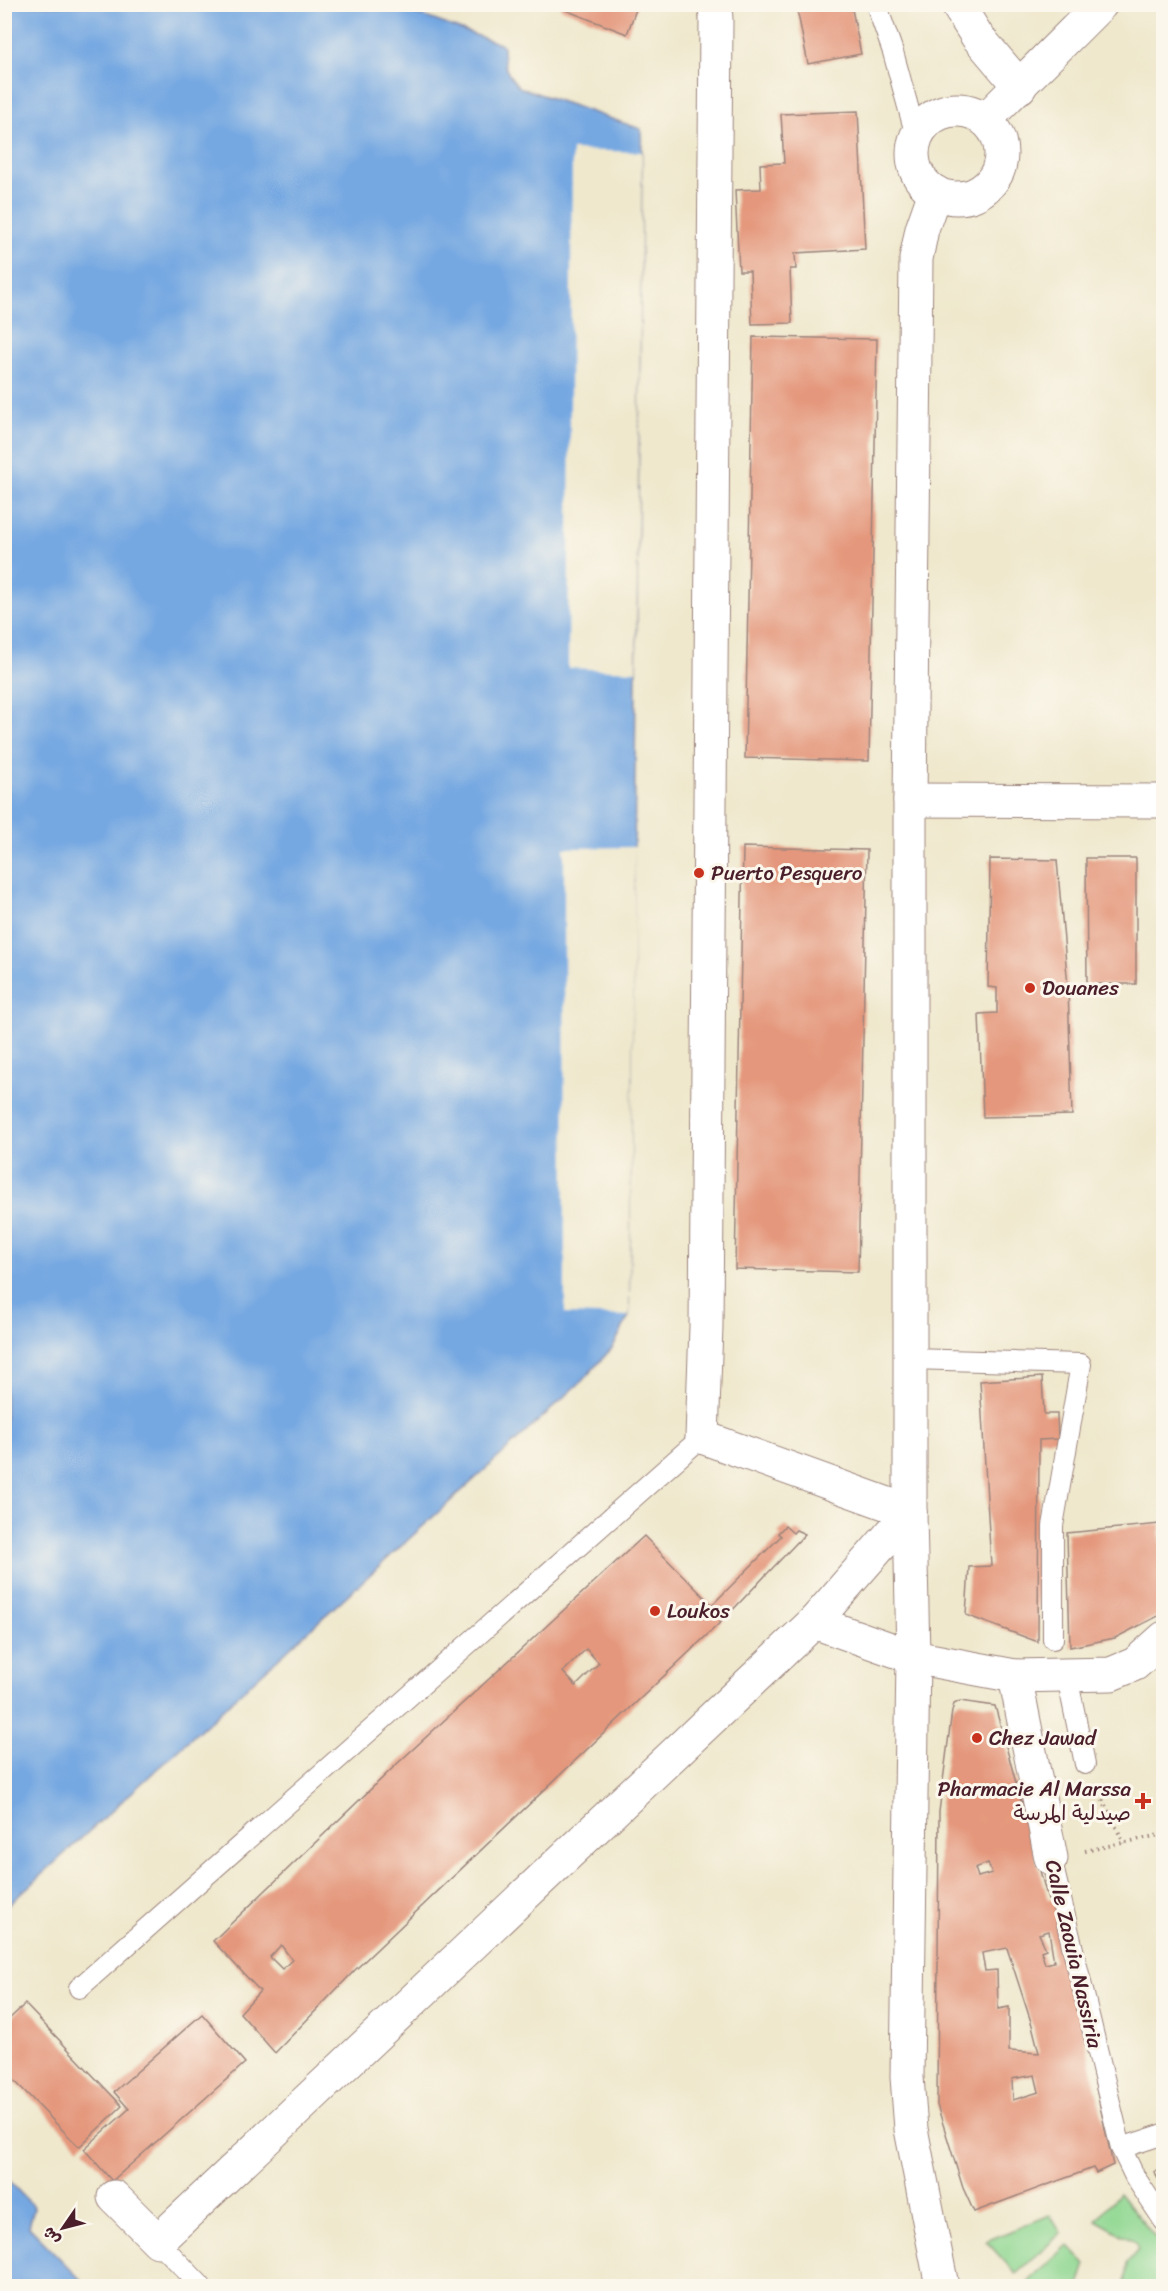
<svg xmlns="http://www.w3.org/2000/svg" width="1168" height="2291" font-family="Sriracha,'Playpen Sans Arabic',sans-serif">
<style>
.green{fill:#8fd791;stroke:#6c7b5e;stroke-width:1.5}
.water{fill:#75a7e1;stroke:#606386;stroke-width:1.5}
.pier{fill:#efe8cd}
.building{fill:#e4977b;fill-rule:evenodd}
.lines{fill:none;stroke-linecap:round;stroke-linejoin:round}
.service-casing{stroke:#9c847c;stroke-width:22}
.minor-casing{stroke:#9c847c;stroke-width:35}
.tertiary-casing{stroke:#9c847c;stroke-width:35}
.secondary-casing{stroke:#9c847c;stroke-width:35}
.path{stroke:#9c847c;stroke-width:4;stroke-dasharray:1.5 4.5;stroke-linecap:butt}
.service{stroke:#fff;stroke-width:20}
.minor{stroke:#fff;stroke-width:33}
.tertiary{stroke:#fff;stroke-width:33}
.secondary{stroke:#fff;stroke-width:33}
.poi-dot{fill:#c8321e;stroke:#fbf7ec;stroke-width:2}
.labels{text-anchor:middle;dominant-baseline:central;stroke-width:6;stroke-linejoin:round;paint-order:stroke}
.poi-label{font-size:21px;fill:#4a1f2b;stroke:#fbf7ec;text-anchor:start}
.street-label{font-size:21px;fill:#4a1f2b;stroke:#fbf7ec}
</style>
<rect width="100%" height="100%" fill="#fbf7ec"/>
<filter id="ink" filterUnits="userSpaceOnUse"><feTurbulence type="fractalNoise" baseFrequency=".0167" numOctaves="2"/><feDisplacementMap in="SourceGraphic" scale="12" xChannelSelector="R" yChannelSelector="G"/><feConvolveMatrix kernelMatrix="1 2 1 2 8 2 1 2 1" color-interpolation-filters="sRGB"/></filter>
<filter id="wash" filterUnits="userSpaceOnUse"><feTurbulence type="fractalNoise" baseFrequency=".008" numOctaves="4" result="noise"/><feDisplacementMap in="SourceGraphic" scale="24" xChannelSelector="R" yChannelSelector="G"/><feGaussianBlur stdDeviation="1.35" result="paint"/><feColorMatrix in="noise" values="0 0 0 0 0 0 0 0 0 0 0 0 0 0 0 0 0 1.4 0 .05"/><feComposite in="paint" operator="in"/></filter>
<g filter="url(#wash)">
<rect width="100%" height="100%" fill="#efe8cd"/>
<!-- green -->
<g class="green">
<polygon points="1119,2193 1163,2247 1163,2286 1125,2286 1127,2263 1138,2250 1135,2242 1096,2220"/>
<polygon points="1050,2215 1061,2233 1016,2274 986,2241"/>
<polygon points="1068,2245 1086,2264 1079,2286 1030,2286 1026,2284"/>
</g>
<!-- water -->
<g class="water">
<path d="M5,5H393L503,45C503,65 505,72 519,87L641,129L642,152L629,1316L613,1347L582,1381L5,1908Z"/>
<polygon points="5,2177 34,2207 29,2227 87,2286 5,2286"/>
</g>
<!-- pier -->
<g class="pier">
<polygon points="572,150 642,152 636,671 568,668"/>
<polygon points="635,847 629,1316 565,1314 564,848"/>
</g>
<g id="blocks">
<!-- building -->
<g class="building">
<polygon points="561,4 638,4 627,34 560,8"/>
<polygon points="796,4 851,4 861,54 808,64"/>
<polygon points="858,111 865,249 795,253 796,269 790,269 792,323 752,324 750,271 739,271 735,190 761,189 760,164 784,163 781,114"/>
<polygon points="753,337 877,339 869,761 745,758"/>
<polygon points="743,847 867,850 858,1272 735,1269"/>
<polygon points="1086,858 1136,858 1136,984 1087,984"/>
<polygon points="990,859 1057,860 1068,987 1072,1115 983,1117 979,1014 997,1013 997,988 988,987"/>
<polygon points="1042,1377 1044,1414 1057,1414 1058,1439 1039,1440 1038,1642 966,1615 969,1567 991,1566 980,1381"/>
<polygon points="1160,1524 1164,1613 1115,1638 1070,1647 1067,1533"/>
<path d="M785,1526L793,1533L796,1530L805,1534L725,1618L355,1970L275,2053L240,2013L260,1991L213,1941L399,1762L644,1536L712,1605L781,1536L778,1533ZM586,1649L599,1663L576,1686L563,1672ZM281,1945L292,1960L282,1969L270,1957Z"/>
<path d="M960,1701L995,1706L1048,1900L1060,1898L1080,2015L1113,2165L1096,2173L1093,2168L974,2212L963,2188L937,2105L939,1812L952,1711L954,1704ZM988,1863L992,1873L978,1877L975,1868ZM1049,1931L1054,1962L1045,1964L1041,1951L1046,1949L1039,1934ZM1007,1948L1032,2025L1039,2053L1009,2051V2007L998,2009L997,1970L985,1971L982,1953ZM1035,2075L1039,2092L1013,2100L1012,2079Z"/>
<polygon points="25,2004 122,2106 79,2147 4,2070 4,2024"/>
<polygon points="202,2014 245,2063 112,2181 84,2149 129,2109 114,2092"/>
<polygon points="1164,2164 1164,2189 1154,2172"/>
</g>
</g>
</g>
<g filter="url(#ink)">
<use href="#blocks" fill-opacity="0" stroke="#9c847c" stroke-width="1.5"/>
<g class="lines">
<!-- service casing -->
<g class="service-casing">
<g id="service">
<polyline points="876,4 893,52 916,136"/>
<polyline points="911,1359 1081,1364 1053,1526 1053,1639"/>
<polyline points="1067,1676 1085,1764"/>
<polyline points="1051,1858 1121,2148 1135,2177 1164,2221"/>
<polyline points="79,1988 702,1437"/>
<polyline points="1121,2148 1164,2134"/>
<polyline points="158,2241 201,2286"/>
</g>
</g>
<!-- minor casing -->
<g class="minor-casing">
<g id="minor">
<polyline points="957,4 977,36 1020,87"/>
<polyline points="910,800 1164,801"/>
<polyline points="814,1622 913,1657 1015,1676 1111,1674 1135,1664 1164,1638"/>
<polyline points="1015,1676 1051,1858"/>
<polyline points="114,2197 158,2241 814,1622 910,1512"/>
</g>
</g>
<!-- tertiary casing -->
<g class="tertiary-casing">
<polyline id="tertiary" points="715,4 716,20 706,1327 702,1437 910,1512"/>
</g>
<!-- secondary casing -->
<g class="secondary-casing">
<g id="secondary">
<circle cx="957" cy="154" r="44"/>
<polyline points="985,120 1101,4"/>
<polyline points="935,192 922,229 916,259 910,800 910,1512 913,1657 907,2077 911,2129 942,2286"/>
</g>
</g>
<!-- path -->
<g class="path">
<polyline points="1097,1789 1124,1843"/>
<polyline points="1085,1851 1164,1834"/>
</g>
<!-- service -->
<use href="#service" class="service"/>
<!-- minor -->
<use href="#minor" class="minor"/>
<!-- tertiary -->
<use href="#tertiary" class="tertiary"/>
<!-- secondary -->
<use href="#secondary" class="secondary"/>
</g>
</g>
<!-- markers -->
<g class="poi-dot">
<circle cx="699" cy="873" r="6"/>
<circle cx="1030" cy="988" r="6"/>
<circle cx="655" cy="1611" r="6"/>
<circle cx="977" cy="1738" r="6"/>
<path d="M1140 1792h6v6h6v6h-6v6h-6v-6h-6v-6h6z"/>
</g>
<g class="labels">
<!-- poi labels -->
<g class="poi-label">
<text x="711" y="873">Puerto Pesquero</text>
<text x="1042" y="988">Douanes</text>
<text x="667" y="1611">Loukos</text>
<text x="989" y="1738">Chez Jawad</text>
<text x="1131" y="1789" text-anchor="end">Pharmacie Al Marssa<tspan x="1131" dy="24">صيدلية المرسة</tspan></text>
</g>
<!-- street labels -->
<g class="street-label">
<text transform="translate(1074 1954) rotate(77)">Calle Zaouia Nassiria</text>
</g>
</g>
<!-- margin -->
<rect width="1168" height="2291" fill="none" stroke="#fbf7ec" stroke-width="24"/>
<!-- north arrow -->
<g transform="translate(63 2228) rotate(235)" stroke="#fbf7ec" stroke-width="4.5" paint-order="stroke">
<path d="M0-4.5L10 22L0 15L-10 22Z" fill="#4a1f2b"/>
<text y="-9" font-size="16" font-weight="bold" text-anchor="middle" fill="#4a1f2b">ش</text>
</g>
</svg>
